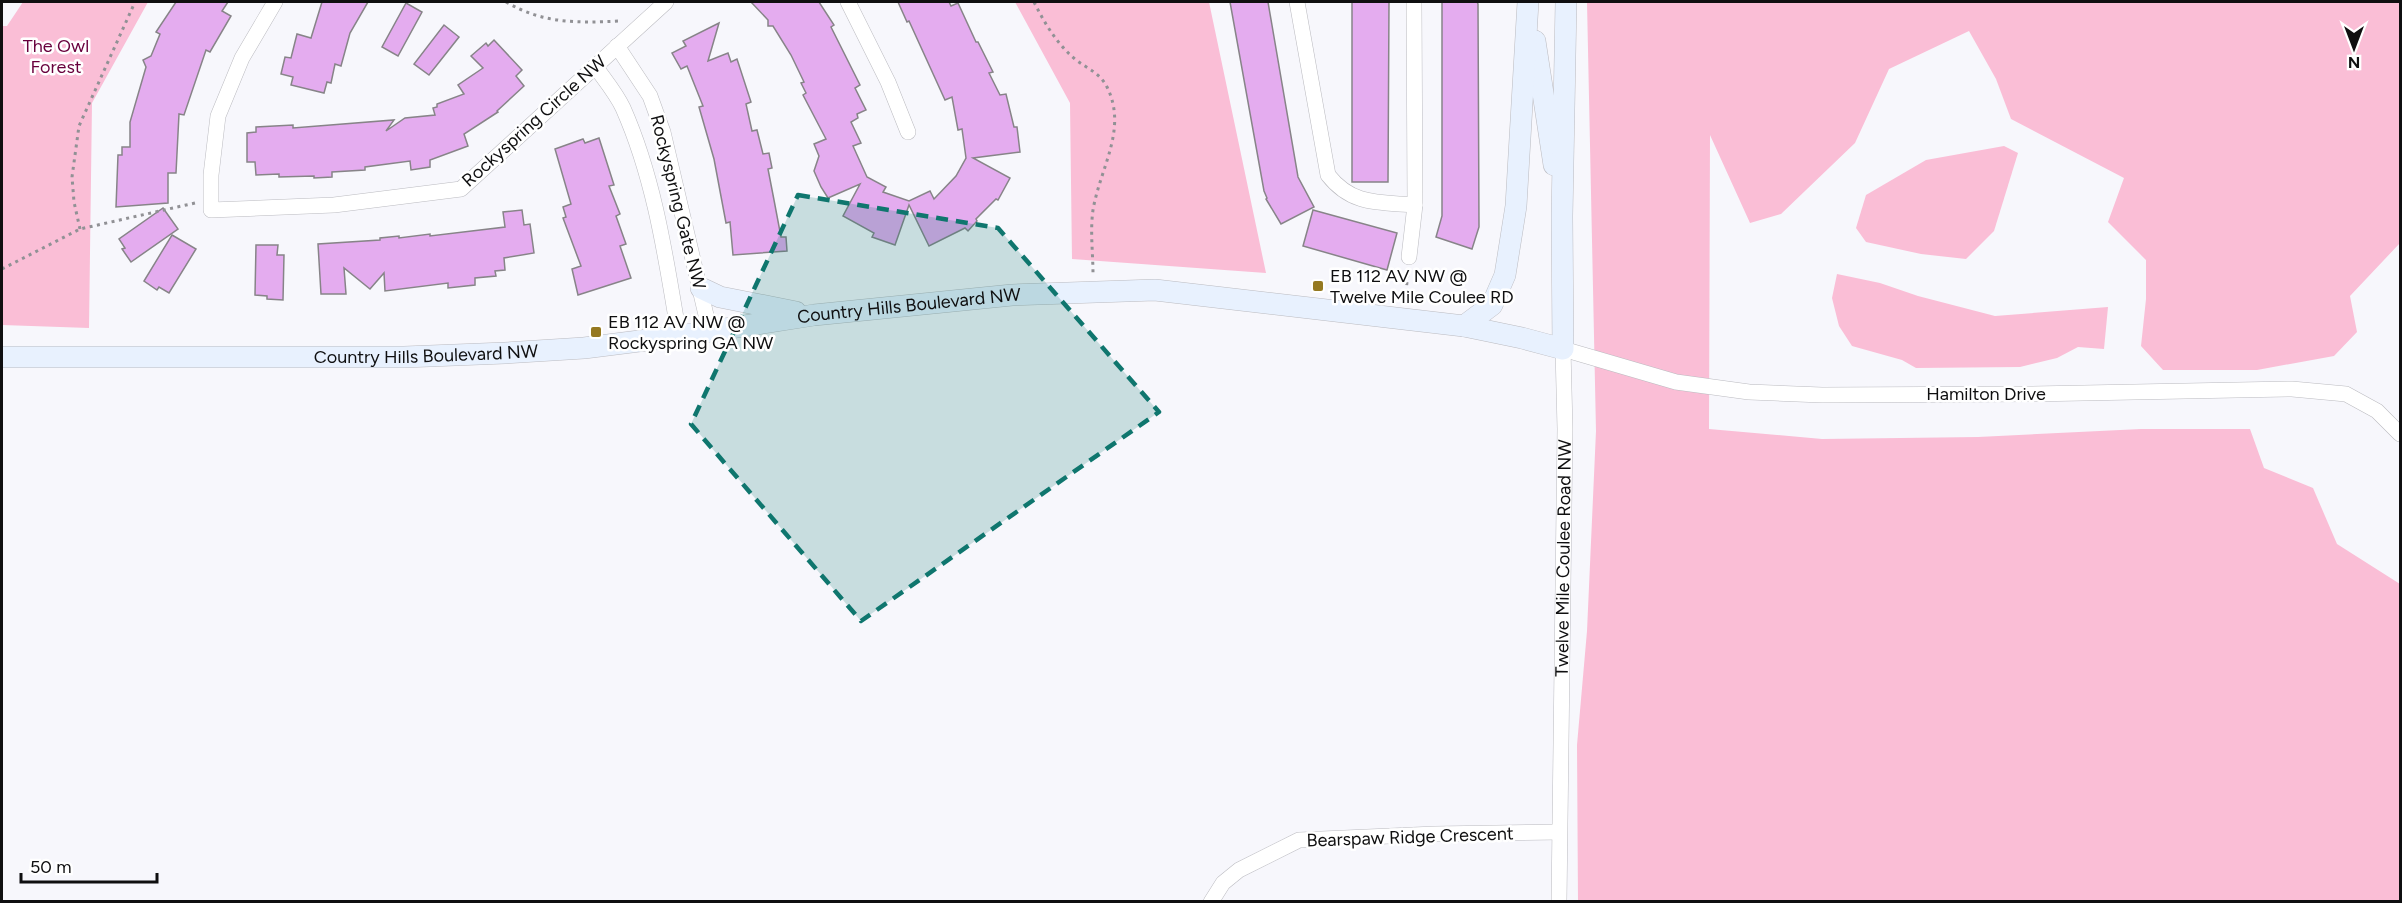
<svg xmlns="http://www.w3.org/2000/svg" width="2402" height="903" font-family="Figtree,sans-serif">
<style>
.green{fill:#fabed6}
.building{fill:#e4acef;stroke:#878488;stroke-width:1.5}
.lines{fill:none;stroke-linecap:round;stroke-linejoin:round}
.minor-casing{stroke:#bbbbc0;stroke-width:16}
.secondary-casing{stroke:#bbbbc0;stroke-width:22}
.path{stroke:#919195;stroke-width:3;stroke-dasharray:3 4.5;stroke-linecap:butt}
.minor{stroke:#fff;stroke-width:15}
.secondary{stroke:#e8f1fe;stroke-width:21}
.marked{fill:#0f766e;fill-opacity:0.2;stroke:#0f766e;stroke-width:4.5;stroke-dasharray:12 8;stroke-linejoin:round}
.poi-dot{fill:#957921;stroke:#fff;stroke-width:2}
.labels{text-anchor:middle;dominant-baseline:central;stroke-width:5;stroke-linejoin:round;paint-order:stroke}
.park-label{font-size:18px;fill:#68003d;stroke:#fff}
.street-label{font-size:18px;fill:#0f0f10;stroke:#fff}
.poi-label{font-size:18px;fill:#0f0f10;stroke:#fff;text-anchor:start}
</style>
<rect width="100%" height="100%" fill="#f7f7fc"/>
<!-- green -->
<g class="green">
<polygon points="23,2 148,2 92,103 89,328 2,325 2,26 7,26"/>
<polygon points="1015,2 1209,2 1266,273 1072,259 1070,103"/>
<polygon points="1587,2 2400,2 2400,243 2350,296 2357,332 2334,356 2257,370 2163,370 2141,346 2146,299 2146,260 2108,222 2124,178 2011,119 1996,79 1969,31 1889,69 1855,143 1781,214 1750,223 1710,135 1709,429 1822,439 1978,437 2141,429 2250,429 2264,468 2313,488 2337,544 2400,584 2400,901 1578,902 1577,745 1587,631 1596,431"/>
<polygon points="2004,146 2018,153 1994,231 1966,259 1921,254 1866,242 1856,228 1866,195 1926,160"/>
<polygon points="1837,274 1880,283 1918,296 1995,316 2108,307 2104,349 2078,347 2057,358 2020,367 1916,368 1902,360 1852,346 1839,326 1832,298"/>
</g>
<!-- building -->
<g class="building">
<polygon points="176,2 228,2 222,11 231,16 210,52 206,50 184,115 179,114 176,173 168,173 168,203 116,207 118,155 122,155 122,147 130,147 130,122 146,67 143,60 151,56 160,34 156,32"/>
<polygon points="322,2 368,2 350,33 341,66 335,64 331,83 327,82 324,93 291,85 293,77 281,74 285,57 291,58 297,34 311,38"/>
<polygon points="751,2 819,2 834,25 831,27 860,85 855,88 866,110 857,114 858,118 851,122 861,143 853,146 867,177 886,187 883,192 909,201 930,191 934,199 956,176 966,158 962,129 958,130 952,97 945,100 909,21 907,22 898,2 949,2 951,6 958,3 976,42 978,42 993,72 989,73 1000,95 1006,94 1014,127 1017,127 1020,152 973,158 1010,178 998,200 996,199 976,219 977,221 968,231 965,228 929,246 909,205 895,245 872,237 874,233 843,216 860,184 828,198 821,187 814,171 819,156 814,144 826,139 803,95 806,93 801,83 804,82 791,55 773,26 768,26 768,20"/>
<polygon points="1230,2 1268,2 1298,177 1314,207 1281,224 1266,199 1267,198 1264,191"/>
<polygon points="1352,2 1389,2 1388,182 1352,182"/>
<polygon points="1442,2 1477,2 1478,4 1479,227 1472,249 1436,237 1442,216"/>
<polygon points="406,3 422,12 398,56 382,47"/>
<polygon points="719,23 708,61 728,53 731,62 737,59 751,102 746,104 752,131 757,130 763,154 769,153 772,168 768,169 774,200 781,237 786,237 787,251 733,255 730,222 726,223 714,159 699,107 703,106 687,66 681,69 672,53 686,46 683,41"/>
<polygon points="444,25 459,37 429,75 414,64"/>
<polygon points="494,40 522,70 516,76 524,86 497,111 498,112 464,134 468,146 430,160 430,167 411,170 410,161 365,167 365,170 332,172 332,177 314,178 314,176 279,177 279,174 256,175 255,162 247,162 247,133 256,132 256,127 293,125 293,128 394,120 386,131 405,118 435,115 433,108 437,107 437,104 464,94 458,85 483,68 471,56 486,43 488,46"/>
<polygon points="599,138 614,185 609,186 620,214 616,216 626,244 620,246 631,278 578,295 572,269 581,266 563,218 566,217 563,207 571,204 555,149 583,139 585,143"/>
<polygon points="163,208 178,229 131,262 122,249 125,248 119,239"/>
<polygon points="522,210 524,225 530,224 534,253 504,258 505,270 495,271 496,276 475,278 475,285 448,288 448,283 385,291 384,273 370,289 344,268 346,294 321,294 318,244 380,240 380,238 399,236 399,238 430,234 430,236 505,227 503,212"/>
<polygon points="1313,210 1397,233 1387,270 1303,246"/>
<polygon points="172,235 196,249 169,293 159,287 157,290 144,281"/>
<polygon points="256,245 278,245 277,255 284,255 283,300 267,299 267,296 255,295"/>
</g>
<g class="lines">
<!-- minor casing -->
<g class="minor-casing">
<g id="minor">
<polyline points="275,2 242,58 218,116 211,175 211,210 334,205 461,189 666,2"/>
<polyline points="848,2 888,82 908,132"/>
<path d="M1297,2L1328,175C1352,206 1380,202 1415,205"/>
<polyline points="617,46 650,96 663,132 710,332"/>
<path d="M595,66C604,79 616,93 623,108C655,180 666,259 679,336"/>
<polyline points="1409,257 1415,205 1414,2"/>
<polyline points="1211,902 1223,883 1239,870 1299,840 1435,834 1559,832"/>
<path id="s1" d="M1559,902L1565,429L1563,349L1676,382L1749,392L1822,395L2028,394L2292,389L2346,394L2377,411L2400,434"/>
</g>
</g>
<!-- secondary casing -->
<g class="secondary-casing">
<g id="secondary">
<polyline points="1535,41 1554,165"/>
<polyline points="701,288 720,297 796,312"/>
<polyline points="1464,326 1492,305 1505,275 1516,206 1528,2"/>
<path id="s2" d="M2,357H404L505,353L584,348L679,336L814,315L1012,295L1155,290L1464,326L1522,338L1563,349L1562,216L1566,2"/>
</g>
</g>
<!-- path -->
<g class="path">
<path d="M506,2C544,24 577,23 620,21"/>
<path d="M1034,2C1045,24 1057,44 1076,60C1088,69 1100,73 1107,87C1128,129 1100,168 1093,210C1090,231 1093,253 1093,274"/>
<polyline points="80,229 74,202 72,177 79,126 135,2"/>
<polyline points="2,269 80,229 195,203"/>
<polyline points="1405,300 1408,273"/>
</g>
<!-- minor -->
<use href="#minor" class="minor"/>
<!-- secondary -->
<use href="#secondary" class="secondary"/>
</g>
<!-- marked area -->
<path class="marked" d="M798,195L998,228L1159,412L861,621L691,424Z"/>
<!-- markers -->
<g class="poi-dot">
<rect x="1312" y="280" width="12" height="12" rx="3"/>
<rect x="590" y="326" width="12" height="12" rx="3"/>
</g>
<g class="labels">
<!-- park labels -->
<g class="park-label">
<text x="56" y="46">The Owl<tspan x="56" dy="21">Forest</tspan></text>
</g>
<!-- street labels -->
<g class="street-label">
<text transform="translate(534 121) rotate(-42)">Rockyspring Circle NW</text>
<text transform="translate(678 202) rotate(76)">Rockyspring Gate NW</text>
<text stroke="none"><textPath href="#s2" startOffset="910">Country Hills Boulevard NW</textPath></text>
<text stroke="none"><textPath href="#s2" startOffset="424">Country Hills Boulevard NW</textPath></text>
<text x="1986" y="394">Hamilton Drive</text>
<text stroke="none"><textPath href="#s1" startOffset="344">Twelve Mile Coulee Road NW</textPath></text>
<text transform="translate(1410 837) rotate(-2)">Bearspaw Ridge Crescent</text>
</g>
<!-- poi labels -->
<g class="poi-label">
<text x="1330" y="276">EB 112 AV NW @<tspan x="1330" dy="21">Twelve Mile Coulee RD</tspan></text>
<text x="608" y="322">EB 112 AV NW @<tspan x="608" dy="21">Rockyspring GA NW</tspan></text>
</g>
</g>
<!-- border -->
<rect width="2402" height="903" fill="none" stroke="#0f0f10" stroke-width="6"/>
<!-- north arrow -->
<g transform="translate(2354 48) rotate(180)" stroke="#ffffff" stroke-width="4.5" paint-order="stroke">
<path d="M0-4.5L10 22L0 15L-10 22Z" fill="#0f0f10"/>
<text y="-9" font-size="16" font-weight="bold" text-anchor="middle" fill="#0f0f10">N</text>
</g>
<!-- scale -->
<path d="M21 873v9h136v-9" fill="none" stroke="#0f0f10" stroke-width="3"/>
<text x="30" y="873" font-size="18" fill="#0f0f10" stroke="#ffffff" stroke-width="4.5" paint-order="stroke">50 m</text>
</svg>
